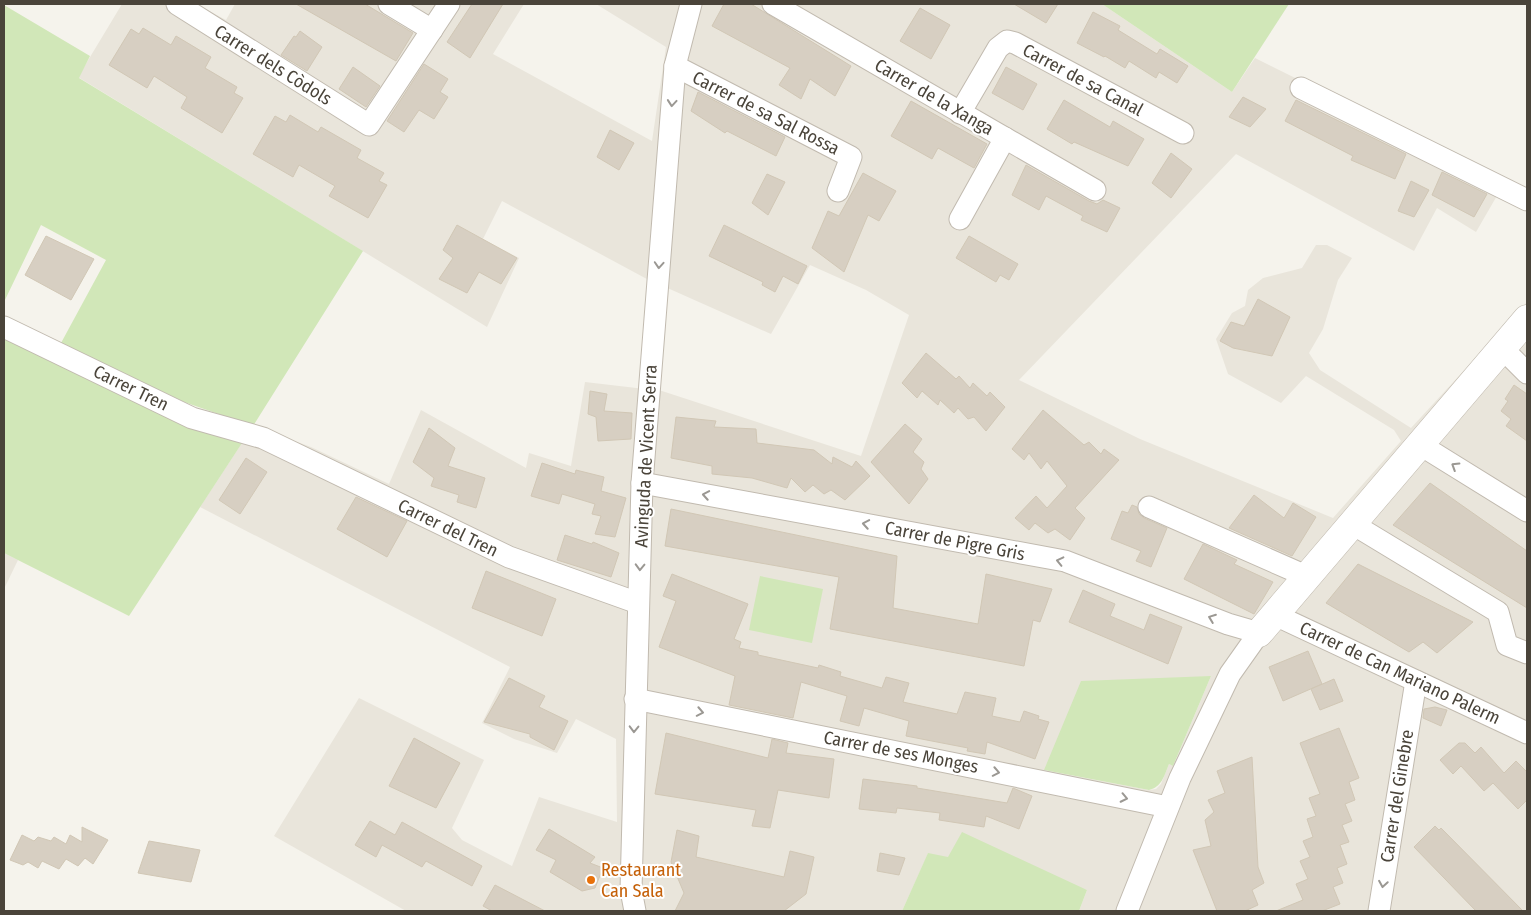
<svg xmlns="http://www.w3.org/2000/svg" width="1531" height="915" font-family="'Fira Sans Condensed',sans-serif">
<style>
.residential{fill:#e9e5db;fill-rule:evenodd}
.green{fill:#d1e7b8}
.building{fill:#d7cfc2;stroke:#d1c7b5}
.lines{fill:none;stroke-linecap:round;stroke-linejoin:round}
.minor-casing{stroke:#c1baaf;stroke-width:23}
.tertiary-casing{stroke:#c1baaf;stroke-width:29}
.minor{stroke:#fff;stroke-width:21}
.tertiary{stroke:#fff;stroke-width:28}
.oneway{stroke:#9b9893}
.food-dot{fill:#e8710a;stroke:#fff;stroke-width:2}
.labels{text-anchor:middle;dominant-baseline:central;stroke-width:4;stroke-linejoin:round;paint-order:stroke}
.street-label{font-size:18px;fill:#4a443a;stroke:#fff}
.food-label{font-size:18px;fill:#c56008;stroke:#fff;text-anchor:start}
</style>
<rect width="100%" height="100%" fill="#f5f3ec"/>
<!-- residential -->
<g class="residential">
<path d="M122,4H196L226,20L235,4H524L493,54L652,141L666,47L596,4H1102L1232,92L1255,58L1527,193L1498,194L1476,232L1437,208L1414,251L1236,154L1019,380L1140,439L1333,518L1401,441L1394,430L1306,376L1281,403L1228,374L1216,339L1232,313L1245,306L1248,290L1263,278L1302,268L1316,245H1327L1352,258L1338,280L1323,329L1309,353L1320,370L1411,428L1527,302V911H1079L1087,890L928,854L902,911H406L274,836L359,698L484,760L452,828L462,840L512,866L539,797L617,822L616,739L576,719L557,753L514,739L482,723L510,667L200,507L253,426L311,447L389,484L421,410L526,468L529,453L571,466L585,382L662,391L861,456L909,315L866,290L810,265L771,334L645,278L502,201L483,239L519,258L487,327L78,77ZM1211,676L1173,766L1169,764L1161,784L1156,789L1149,790L1044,770Z"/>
<polygon points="4,553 18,560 4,589"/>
</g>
<!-- green -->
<g class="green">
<polygon points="1102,4 1289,4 1232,92"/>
<polygon points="4,5 90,56 79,78 363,251 253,426 184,402 61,343 106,260 41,225 4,302"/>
<polygon points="4,334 244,440 129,616 4,553"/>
<polygon points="760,576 823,589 812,643 749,630"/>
<path d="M1211,676L1173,766L1169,764C1164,776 1162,787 1149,790L1044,770L1081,681Z"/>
<polygon points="962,832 1087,890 1079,911 902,911 928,853 948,857"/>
</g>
<!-- building -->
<g class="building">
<polygon points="296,4 365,4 413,33 396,61"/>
<polygon points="472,4 503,4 470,58 447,42"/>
<polygon points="724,4 751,4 851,66 835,96 810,79 801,99 779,85 790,68 712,26"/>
<polygon points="1014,4 1058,4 1046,23"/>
<polygon points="920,8 950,25 931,59 900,41"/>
<polygon points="1093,12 1120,26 1118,30 1157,54 1160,49 1188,66 1177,83 1159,72 1156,78 1129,61 1125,68 1105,56 1104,57 1077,43"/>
<polygon points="143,28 171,45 176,36 211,57 205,68 237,87 234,93 243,98 222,133 181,108 187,97 154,76 147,88 109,65 131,29 139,34"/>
<polygon points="300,31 322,47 307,71 281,55 294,36 296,37"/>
<polygon points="424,64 448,79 440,92 448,97 434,119 419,110 404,132 387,121"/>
<polygon points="353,67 380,86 366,107 339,89"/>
<polygon points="1006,67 1037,84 1023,110 992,93"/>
<polygon points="698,92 785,137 776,156 727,131 725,133 691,111"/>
<polygon points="1243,97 1266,109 1250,127 1229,117"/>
<polygon points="1064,100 1110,127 1113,121 1144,139 1128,166 1074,142 1072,144 1047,129"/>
<polygon points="1296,100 1406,154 1395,179 1351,160 1353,156 1285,121"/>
<polygon points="911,101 987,144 974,168 938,148 932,159 891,136"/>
<polygon points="290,115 318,132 321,127 361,150 357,158 384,173 379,181 387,185 368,218 329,196 335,186 299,165 293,177 253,154 275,116 286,122"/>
<polygon points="610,130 634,143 619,170 597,157"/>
<polygon points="1171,153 1192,169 1171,198 1152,183"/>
<polygon points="1026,165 1089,201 1097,204 1103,200 1120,208 1107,232 1081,220 1083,216 1046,196 1039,210 1012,195"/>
<polygon points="1442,172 1487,194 1474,217 1432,195"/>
<polygon points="863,173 896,191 879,221 868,215 844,272 812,248 828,211 839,216"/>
<polygon points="767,174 785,182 768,215 752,203"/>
<polygon points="1411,181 1429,190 1414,217 1398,211"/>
<polygon points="457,225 517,258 501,284 479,272 467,293 439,279 453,258 443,250"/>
<polygon points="724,225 807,266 798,284 783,276 775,292 762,285 763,282 709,256"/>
<polygon points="46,236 94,259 71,300 25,275"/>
<polygon points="969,236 1018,264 1009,280 1000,275 996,282 956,258"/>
<polygon points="1258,299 1290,317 1272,356 1233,348 1220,341 1231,322 1244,326"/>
<polygon points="926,353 956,379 959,376 970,388 973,383 987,396 990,392 1005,407 986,431 974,417 968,419 958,408 954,413 940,400 938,405 922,391 917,398 902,383"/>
<polygon points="1514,385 1527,394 1527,441 1506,426 1511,419 1501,411 1508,401 1505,399"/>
<polygon points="590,391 607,394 604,411 632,413 631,439 598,441 596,417 588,414"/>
<polygon points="1043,410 1084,445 1089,442 1101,454 1104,449 1119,460 1075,508 1085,518 1070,540 1055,529 1048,533 1035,523 1029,530 1015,518 1036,496 1047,508 1067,486 1047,461 1041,469 1029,453 1024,460 1012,449"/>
<polygon points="676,417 716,421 714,427 756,429 757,443 814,450 832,464 833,457 852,467 856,461 870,476 845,500 831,490 824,494 813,485 805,492 791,478 787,488 752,478 712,474 712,466 671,458"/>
<polygon points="905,424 922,439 913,452 924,462 921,469 928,479 909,504 871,462"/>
<polygon points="429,428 455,448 448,466 485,478 476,508 457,502 459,495 431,486 434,478 413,462"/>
<polygon points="246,458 267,472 240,514 219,500"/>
<polygon points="542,463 575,474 576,470 604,477 601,491 626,498 615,537 595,534 601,516 592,514 595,504 562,494 559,504 531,496"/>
<polygon points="1430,483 1527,551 1527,608 1393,525"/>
<polygon points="1254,495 1284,518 1293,503 1316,517 1292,556 1229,528"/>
<polygon points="356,497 407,521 387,557 337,529"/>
<polygon points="1132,505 1137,507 1139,514 1144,518 1167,528 1151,567 1136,561 1141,551 1111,539 1122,511 1128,513"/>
<polygon points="671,509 897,556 893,608 978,624 986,574 1052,589 1040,622 1033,620 1024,666 830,629 839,577 665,546"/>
<polygon points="565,535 592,544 593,542 619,553 611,577 557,560"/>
<polygon points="1203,544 1237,560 1234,564 1273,582 1254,614 1184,579"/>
<polygon points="1358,564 1473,622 1437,653 1423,642 1409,652 1326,603"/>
<polygon points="486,571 556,599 542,636 472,608"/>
<polygon points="672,574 748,604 734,639 741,642 739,648 758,652 758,655 818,668 819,665 841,672 840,676 882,688 886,677 909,683 903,702 957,714 965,692 996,698 992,716 1020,722 1024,711 1039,716 1038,719 1049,722 1035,759 987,742 985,754 967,751 968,748 906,736 909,721 864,708 859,726 840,721 847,696 801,682 793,718 729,705 735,676 659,647 676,601 663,596"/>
<polygon points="1083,590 1115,604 1110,616 1144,630 1150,614 1182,627 1168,664 1069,622"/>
<polygon points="1308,651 1322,684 1283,701 1269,667"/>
<polygon points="509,678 545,696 539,707 568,721 554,750 530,737 530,734 484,722"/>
<polygon points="1334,679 1343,701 1320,710 1311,689"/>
<polygon points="1435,707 1447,710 1441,726 1423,718 1424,709"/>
<polygon points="1339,728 1359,778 1349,782 1355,800 1345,804 1352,821 1342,825 1349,842 1340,845 1347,864 1337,868 1343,883 1333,887 1340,904 1322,911 1276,911 1303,900 1296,884 1308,879 1300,861 1310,857 1303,841 1313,837 1307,819 1316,816 1309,798 1320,794 1300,743"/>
<polygon points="666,733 768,758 772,739 788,743 786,753 834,759 829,798 778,790 770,828 752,826 756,810 655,794"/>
<polygon points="414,738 460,763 436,808 389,786"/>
<polygon points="1459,743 1465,743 1475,753 1481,747 1504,773 1516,761 1527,772 1527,800 1518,809 1493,783 1484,791 1461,766 1453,774 1440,760"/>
<polygon points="1252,757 1258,867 1264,883 1252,890 1258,905 1245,911 1217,911 1193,850 1211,846 1205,820 1214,812 1208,800 1225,793 1217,771"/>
<polygon points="863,779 917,786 917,788 1007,803 1013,788 1032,796 1019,829 986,816 984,827 939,820 940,813 897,808 896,813 859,809"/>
<polygon points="370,821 395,835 402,822 482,866 472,886 426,861 422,867 382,845 376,857 355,845"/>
<polygon points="1435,826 1439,830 1441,828 1523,911 1476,911 1414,847"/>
<polygon points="82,827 108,840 93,864 85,858 78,866 66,859 59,869 42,861 38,868 28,862 23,865 10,860 22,835 34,841 38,837 51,841 54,837 66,844 70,835 82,842"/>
<polygon points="549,829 595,857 590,863 603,868 595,888 582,891 550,872 556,860 536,850"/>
<polygon points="677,830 699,836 696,857 784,877 790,851 814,857 806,894 784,911 675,911 684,893 671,862"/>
<polygon points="149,841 200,850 191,882 138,873"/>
<polygon points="880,853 905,858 899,875 877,871"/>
<polygon points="495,885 545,911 492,911 483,906"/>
</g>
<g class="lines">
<!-- minor casing -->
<g class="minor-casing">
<g id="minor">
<polyline points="177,4 369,125 449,4"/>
<polyline points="389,4 432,30"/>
<polyline points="773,4 1095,190"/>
<polyline points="675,66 851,157 838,191"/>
<polyline points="1301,88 1527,200"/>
<polyline points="960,113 998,48 1007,41 1015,43 1183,133"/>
<polyline points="960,219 1005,138"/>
<polyline points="4,327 192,418 263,438 509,557 638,603"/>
<polyline points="1502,348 1527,373"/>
<polyline points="1419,444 1527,511"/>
<polyline points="642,483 1065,561 1228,624 1259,633 1230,674 1180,778 1127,911"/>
<polyline points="1149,507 1306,576"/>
<polyline points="1351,523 1498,612 1507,645 1527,653"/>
<polyline points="1273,614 1527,733"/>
<polyline points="635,699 1168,807"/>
<polyline points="635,911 631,890 642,483 675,66 691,4"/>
<polyline points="1379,911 1416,681"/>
</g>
</g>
<!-- tertiary casing -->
<g class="tertiary-casing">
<polyline id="tertiary" points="1259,633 1527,319"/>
</g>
<!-- minor -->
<use href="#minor" class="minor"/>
<!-- tertiary -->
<use href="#tertiary" class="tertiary"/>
</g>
<!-- one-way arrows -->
<defs><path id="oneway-chevron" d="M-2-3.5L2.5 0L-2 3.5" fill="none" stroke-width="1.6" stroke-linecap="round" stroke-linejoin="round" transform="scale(1.25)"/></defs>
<g class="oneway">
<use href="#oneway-chevron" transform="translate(672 103) rotate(95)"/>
<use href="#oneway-chevron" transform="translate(659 265) rotate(94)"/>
<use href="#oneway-chevron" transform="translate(1455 466) rotate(-148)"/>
<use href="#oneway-chevron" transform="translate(706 495) rotate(-170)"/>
<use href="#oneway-chevron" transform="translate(866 524) rotate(-170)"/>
<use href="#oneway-chevron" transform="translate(1060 561) rotate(-167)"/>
<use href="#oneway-chevron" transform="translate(640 567) rotate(92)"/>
<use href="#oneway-chevron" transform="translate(1212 618) rotate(-159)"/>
<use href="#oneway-chevron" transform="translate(700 712) rotate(11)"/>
<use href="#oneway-chevron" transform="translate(634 729) rotate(91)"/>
<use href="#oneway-chevron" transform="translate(996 772) rotate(11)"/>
<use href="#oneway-chevron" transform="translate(1124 798) rotate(12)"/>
<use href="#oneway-chevron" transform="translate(1383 884) rotate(99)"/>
</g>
<!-- markers -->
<circle class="food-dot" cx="591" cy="880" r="5"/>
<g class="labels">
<!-- street labels -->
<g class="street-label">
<text transform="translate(273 65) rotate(32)">Carrer dels Còdols</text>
<text transform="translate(1083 80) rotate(28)">Carrer de sa Canal</text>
<text transform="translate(934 97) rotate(30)">Carrer de la Xanga</text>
<text transform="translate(766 113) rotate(27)">Carrer de sa Sal Rossa</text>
<text transform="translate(131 388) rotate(26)">Carrer Tren</text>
<text transform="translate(646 456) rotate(-87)">Avinguda de Vicent Serra</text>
<text transform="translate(448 528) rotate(26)">Carrer del Tren</text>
<text transform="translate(955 541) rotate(11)">Carrer de Pigre Gris</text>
<text transform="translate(1400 673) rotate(25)">Carrer de Can Mariano Palerm</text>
<text transform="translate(901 752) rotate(11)">Carrer de ses Monges</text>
<text transform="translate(1397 796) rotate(-81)">Carrer del Ginebre</text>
</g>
<!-- food labels -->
<g class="food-label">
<text x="601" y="870">Restaurant<tspan x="601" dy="21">Can Sala</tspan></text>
</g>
</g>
<!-- border -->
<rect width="1531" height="915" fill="none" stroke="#4a443a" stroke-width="10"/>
</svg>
